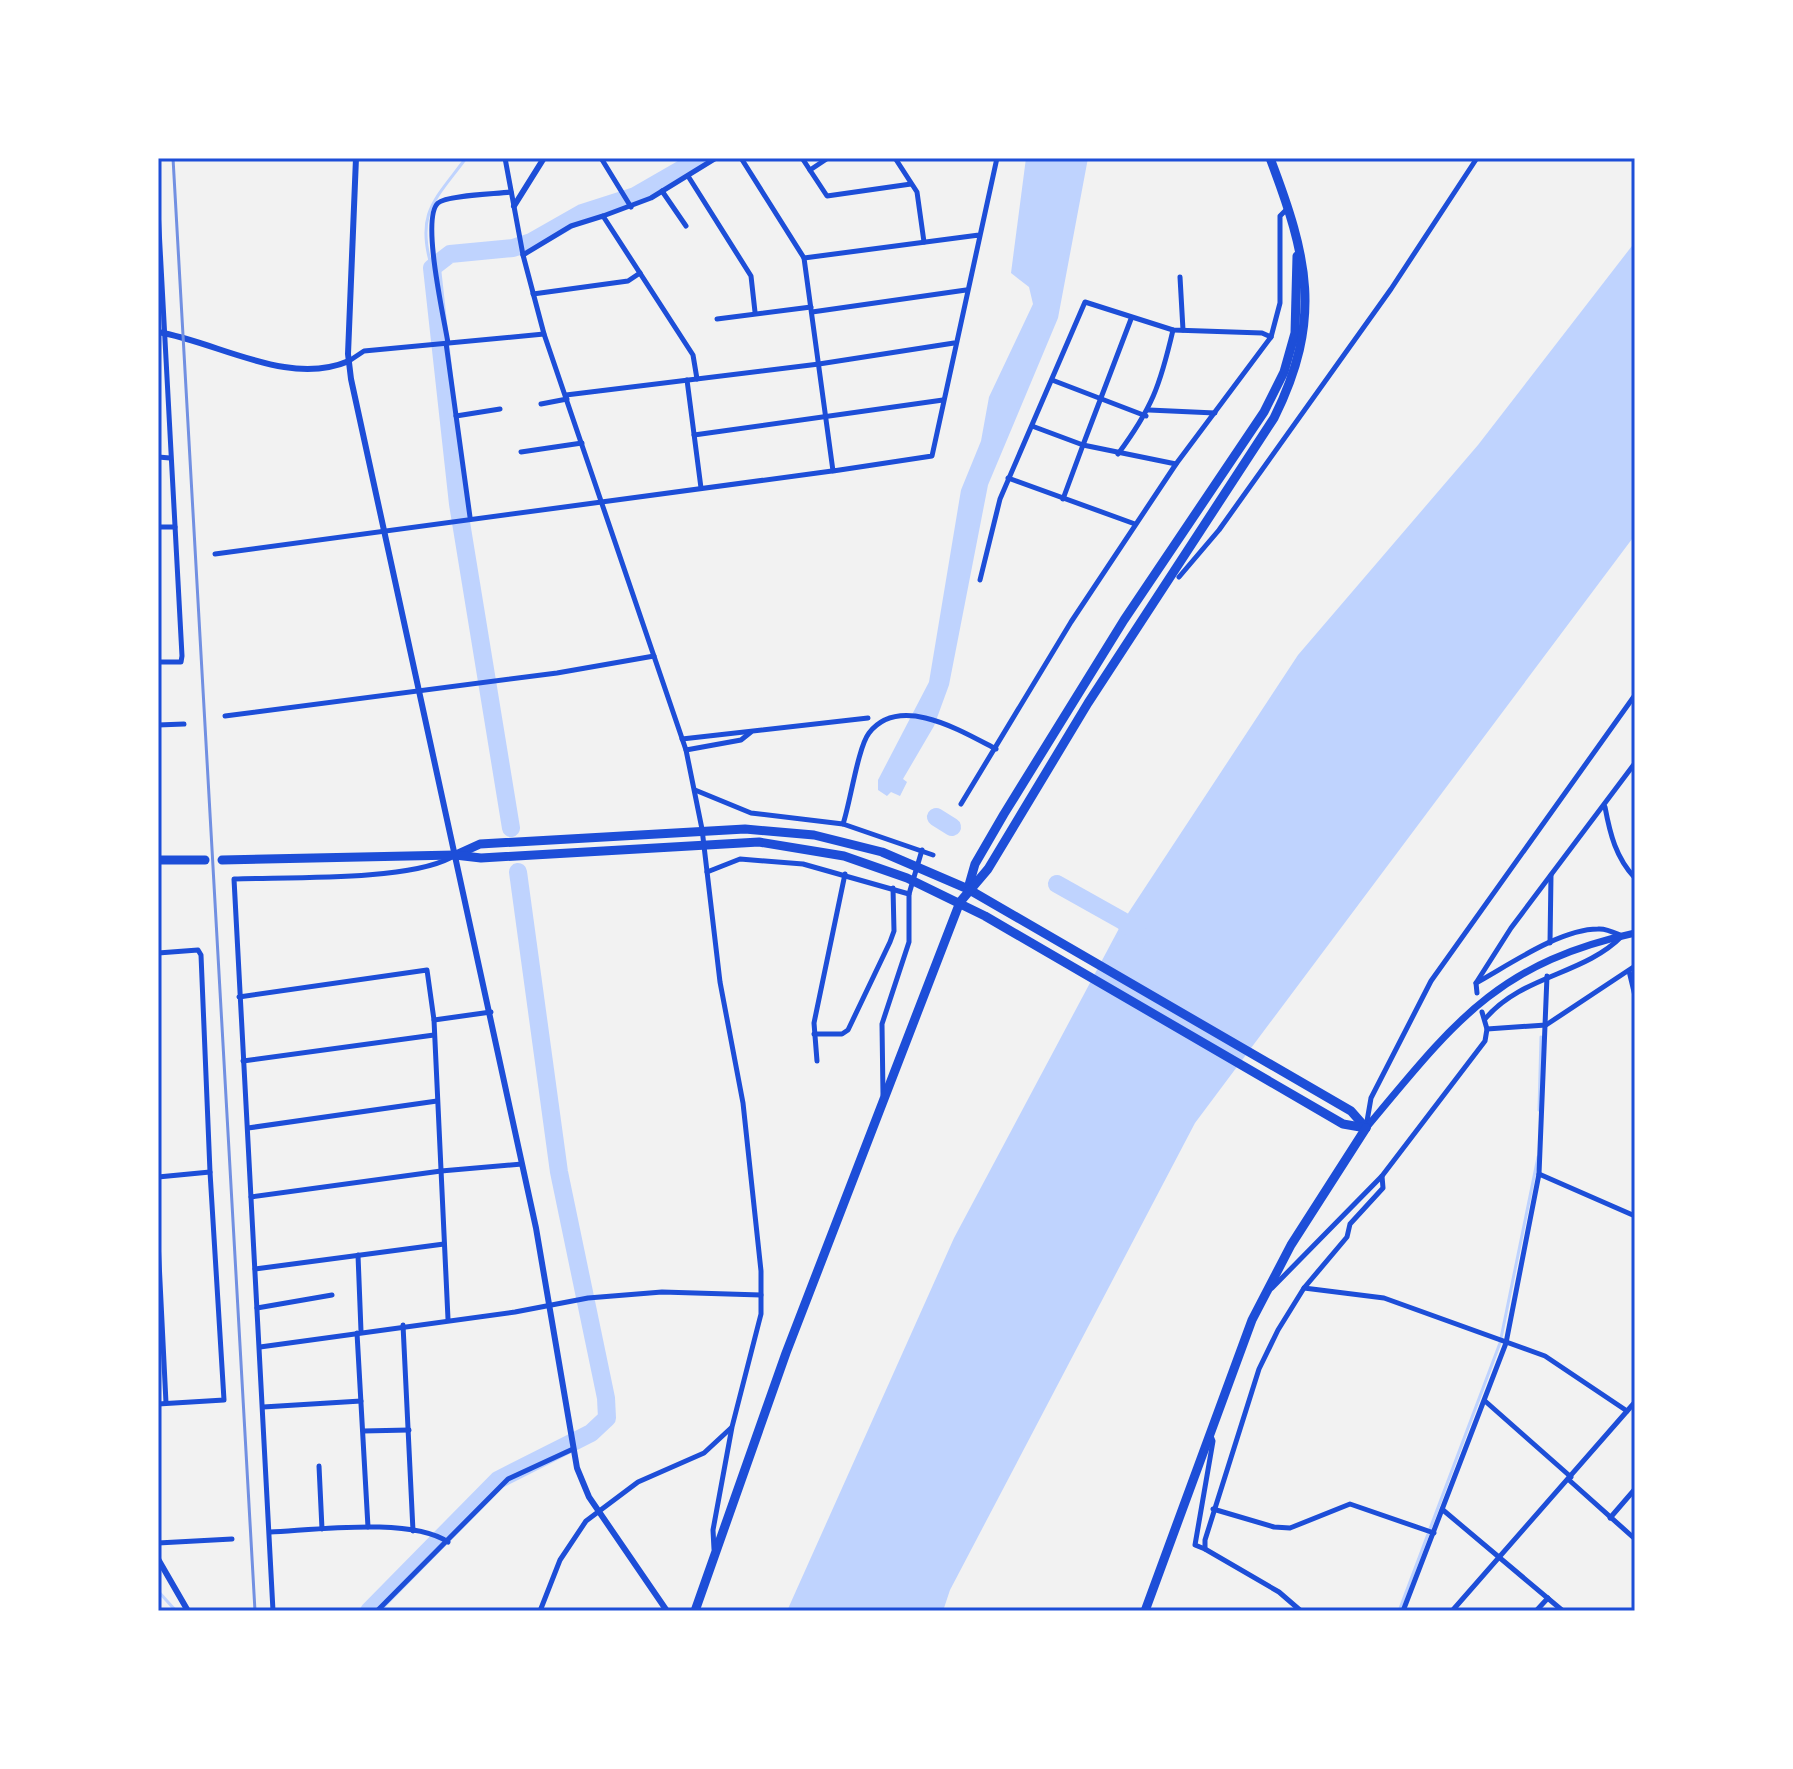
<svg xmlns="http://www.w3.org/2000/svg" width="1793" height="1769" font-family="'Fira Sans',sans-serif">
<style>
.water{fill:#bfd3fe}
.lines{fill:none;stroke-linecap:round;stroke-linejoin:round}
.stream{stroke:#bfd3fe;stroke-width:3}
.river{stroke:#bfd3fe;stroke-width:18}
.minor{stroke:#1d4ed8;stroke-width:5}
.tertiary{stroke:#1d4ed8;stroke-width:6}
.secondary{stroke:#1d4ed8;stroke-width:7}
.trunk{stroke:#1d4ed8;stroke-width:9}
.rail{stroke:#7290e2;stroke-width:3}
.neatline{fill:none;stroke:#1d4ed8;stroke-width:3}
</style>
<rect width="100%" height="100%" fill="#f2f2f2"/>
<!-- water -->
<g class="water">
<polygon points="1026,158 1088,158 1058,318 988,485 949,685 934,726 903,779 907,782 900,796 891,792 887,796 878,790 878,780 929,682 961,490 981,441 989,397 1033,304 1029,287 1011,273"/>
<polygon points="1635,242 1635,535 1195,1123 950,1590 943,1611 787,1611 954,1238 1123,921 1298,655 1478,445"/>
</g>
<g class="lines">
<!-- stream -->
<g class="stream">
<path d="M432,268C415,213 435,200 466,158"/>
<polyline points="1539,1110 1541,1037"/>
<polyline points="158,1591 176,1611"/>
<polyline points="1399,1611 1500,1343 1538,1157"/>
</g>
<!-- river -->
<g class="river">
<polyline points="936,817 952,827"/>
<polyline points="511,828 458,504 432,268 450,254 513,248 531,242 582,213 635,196 701,158"/>
<polyline points="1057,884 1123,921 1140,935"/>
<polyline points="369,1611 498,1480 591,1433 607,1418 606,1398 559,1172 518,872"/>
</g>
<!-- minor -->
<g class="minor">
<polyline points="505,158 523,255 544,334 686,750 702,829 720,982 743,1103 761,1271 761,1314 732,1427 713,1530 714,1549"/>
<polyline points="601,158 631,207"/>
<polyline points="741,158 804,258"/>
<polyline points="802,158 827,196 911,184"/>
<polyline points="895,158 917,192 924,242"/>
<polyline points="937,158 956,158"/>
<polyline points="810,170 828,158"/>
<polyline points="688,176 751,276 755,312"/>
<polyline points="662,191 686,226"/>
<polyline points="158,210 182,656 181,662 158,662"/>
<polyline points="603,216 651,198 716,158"/>
<polyline points="979,235 804,258 833,471 932,456 997,158"/>
<polyline points="523,255 571,226 603,216 693,355 697,379"/>
<polyline points="1180,277 1183,330"/>
<polyline points="533,294 628,281 640,273"/>
<polyline points="812,312 966,290"/>
<polyline points="717,319 811,307"/>
<polyline points="446,343 470,517"/>
<path d="M448,343C444,318 421,218 438,203C447,195 497,194 511,192"/>
<polyline points="349,361 364,351 544,334"/>
<polyline points="687,380 701,488"/>
<polyline points="1052,380 1146,416"/>
<polyline points="566,395 819,364 954,343"/>
<polyline points="541,404 567,399"/>
<polyline points="1149,410 1215,413"/>
<polyline points="456,416 500,409"/>
<polyline points="1032,426 1083,445 1176,464 1271,337"/>
<polyline points="694,435 943,400"/>
<polyline points="1083,445 1131,319"/>
<polyline points="521,452 582,443"/>
<path d="M1118,454C1152,408 1160,386 1173,330"/>
<polyline points="158,457 170,458"/>
<polyline points="1008,478 1135,524"/>
<polyline points="1063,499 1083,445"/>
<polyline points="158,527 175,527"/>
<polyline points="215,554 832,471"/>
<polyline points="1179,577 1219,530 1391,289 1477,158"/>
<polyline points="980,580 1000,499 1085,302 1173,330 1262,333 1271,337 1280,303 1280,216 1287,209"/>
<polyline points="225,716 557,673 654,656"/>
<polyline points="158,725 184,724"/>
<polyline points="682,739 868,718"/>
<polyline points="686,750 741,740 751,732"/>
<polyline points="695,790 751,813 843,824 933,855"/>
<polyline points="961,804 1071,622 1176,464"/>
<path d="M1605,807C1610,834 1616,858 1635,878"/>
<path d="M843,824C850,804 858,747 869,733C900,693 963,732 996,749"/>
<polyline points="707,872 740,859 803,864 909,894 909,942 882,1024 883,1095"/>
<polyline points="909,894 922,850"/>
<polyline points="1550,943 1551,875"/>
<polyline points="158,953 198,950 201,955 210,1172 224,1400 158,1404"/>
<polyline points="1629,971 1635,996"/>
<path d="M1476,983C1509,965 1560,929 1598,929C1606,928 1615,933 1622,936C1584,975 1522,975 1485,1019"/>
<polyline points="1477,993 1476,983 1511,928 1635,763"/>
<polyline points="239,997 427,970 434,1020 448,1319"/>
<polyline points="434,1020 491,1012"/>
<polyline points="1487,1029 1546,1025 1635,966"/>
<polyline points="814,1034 842,1034 848,1030 890,942 894,931 893,888"/>
<polyline points="243,1061 434,1035"/>
<polyline points="817,1061 814,1023 845,874"/>
<polyline points="1366,1127 1371,1098 1431,981 1635,695"/>
<polyline points="248,1128 437,1101"/>
<polyline points="1539,1174 1635,1216"/>
<polyline points="158,1177 210,1172"/>
<polyline points="251,1197 441,1171 522,1164"/>
<polyline points="158,1241 166,1403"/>
<polyline points="358,1255 361,1331"/>
<polyline points="255,1269 444,1244"/>
<polyline points="1272,1288 1382,1176 1485,1041 1487,1029 1482,1012"/>
<polyline points="1304,1288 1384,1298 1545,1356 1627,1411"/>
<polyline points="257,1308 332,1295"/>
<polyline points="403,1325 413,1531"/>
<polyline points="357,1333 368,1527"/>
<polyline points="260,1347 515,1312 588,1298 662,1292 761,1295"/>
<polyline points="1485,1401 1571,1477"/>
<polyline points="263,1407 361,1401"/>
<polyline points="363,1431 409,1430"/>
<polyline points="319,1466 322,1529"/>
<polyline points="1569,1480 1635,1539"/>
<polyline points="1213,1509 1274,1527 1290,1528 1350,1504 1434,1533"/>
<polyline points="1443,1510 1563,1611"/>
<polyline points="1610,1518 1635,1489"/>
<path d="M270,1532C314,1530 411,1517 448,1542"/>
<polyline points="158,1543 232,1539"/>
<polyline points="1205,1549 1195,1545 1213,1441 1211,1436"/>
<path d="M273,1611L234,879C288,877 406,881 450,858"/>
<polyline points="377,1611 508,1479 573,1449"/>
<polyline points="540,1611 560,1560 586,1521 638,1482 704,1453 731,1428"/>
<polyline points="1301,1611 1279,1592 1205,1549 1205,1540 1259,1369 1278,1330 1304,1288 1347,1237 1350,1224 1383,1188 1382,1176"/>
<polyline points="1403,1611 1506,1343 1539,1174 1547,976"/>
<polyline points="1452,1611 1635,1402"/>
<polyline points="1536,1611 1548,1598"/>
</g>
<!-- tertiary -->
<g class="tertiary">
<polyline points="356,158 348,354 351,379 536,1228 577,1468 589,1497 667,1611"/>
<polyline points="514,206 544,158"/>
<path d="M158,332C218,342 288,387 349,361"/>
<polyline points="158,1559 188,1611"/>
</g>
<!-- secondary -->
<path class="secondary" d="M1366,1128C1452,1025 1496,963 1635,933"/>
<!-- trunk -->
<g class="trunk">
<polyline points="458,854 480,844 745,829 814,835 882,852 968,889 1351,1111 1366,1128"/>
<polyline points="158,860 205,860"/>
<polyline points="222,860 455,855 481,858 759,842 844,856 907,878 985,916 1343,1124 1366,1128"/>
<polyline points="969,885 975,864 1004,814 1124,620 1264,412 1284,372 1295,333 1297,256"/>
<path d="M695,1611L786,1353L960,902L988,869L1088,703L1274,418C1323,319 1308,258 1270,158"/>
<polyline points="1145,1611 1252,1320 1291,1245 1366,1128"/>
</g>
<!-- rail -->
<polyline class="rail" points="173,158 255,1611"/>
</g>
<!-- border -->
<rect width="1793" height="1769" fill="none" stroke="#ffffff" stroke-width="320"/>
<rect x="160" y="160" width="1473" height="1449" class="neatline"/>
</svg>
